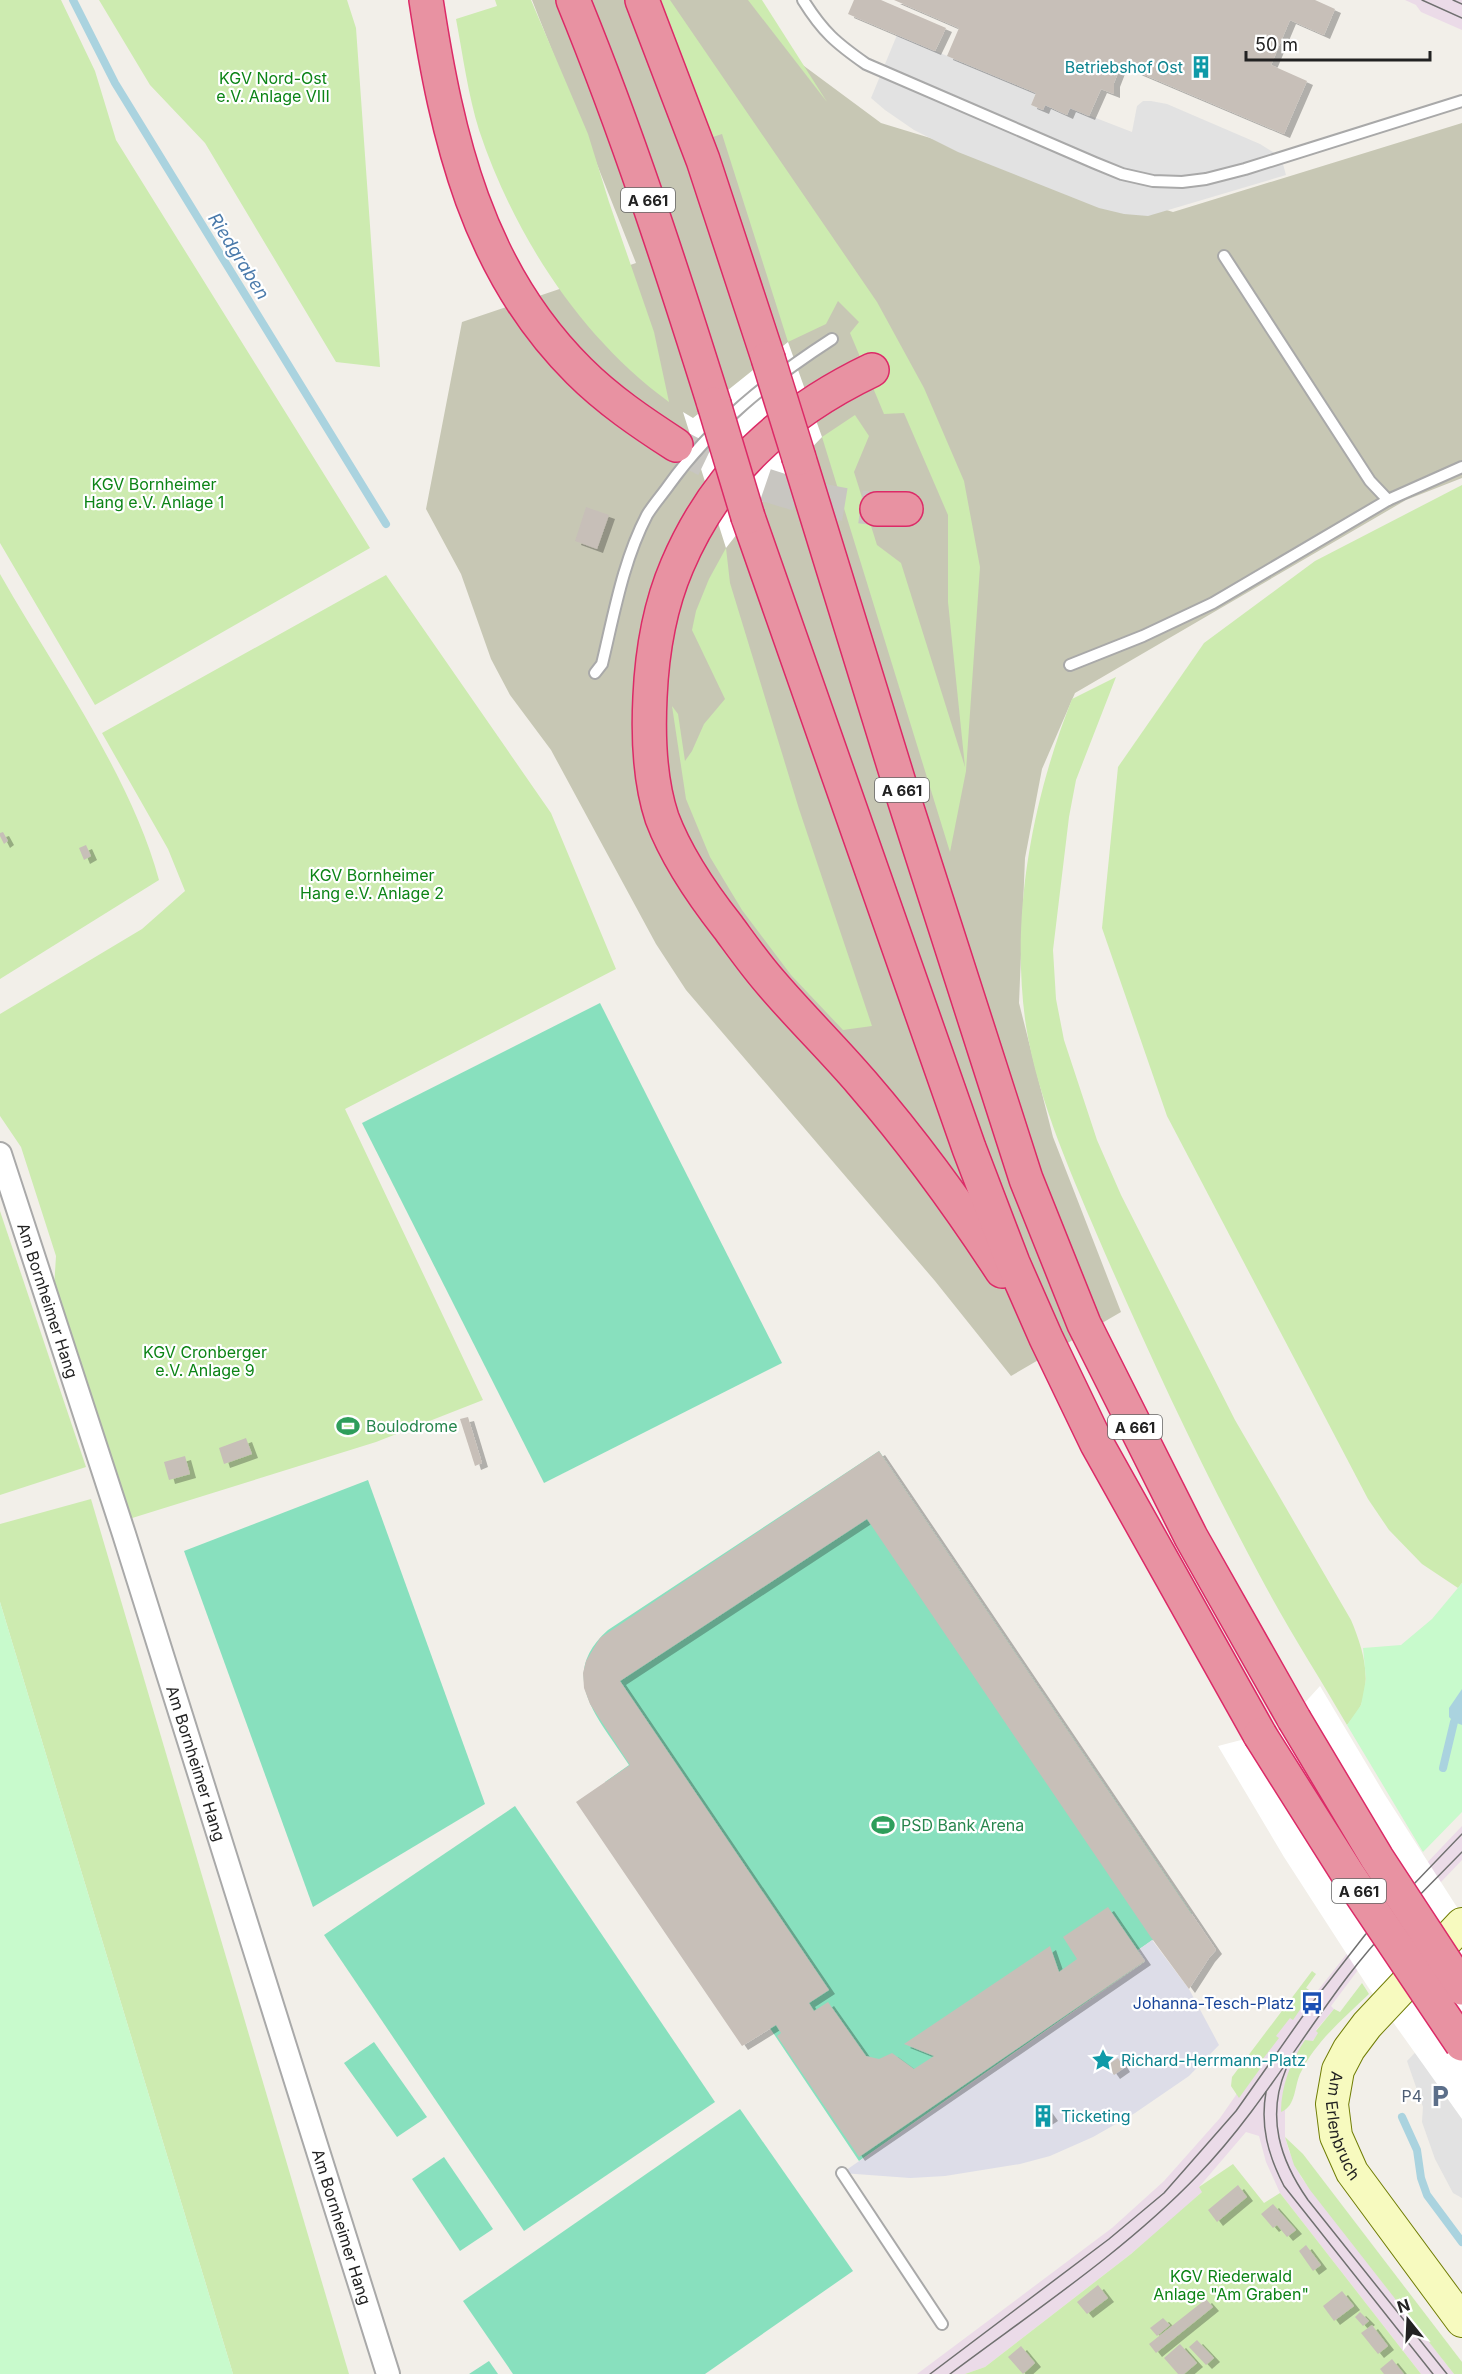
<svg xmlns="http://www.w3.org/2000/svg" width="1462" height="2374" font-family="Inter,sans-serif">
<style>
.industrial{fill:#ebdbe8}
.construction{fill:#c7c7b4}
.grass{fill:#cdebb0}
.park{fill:#c8facc}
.pitch{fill:#88e0be}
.parking{fill:#e2e2e2}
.plaza{fill:#dddde8}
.water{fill:#aad3df}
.pier{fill:#fff}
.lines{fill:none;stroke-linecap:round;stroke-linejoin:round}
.stream{stroke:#aad3df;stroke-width:8}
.building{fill:#c7bfb8;filter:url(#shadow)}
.motorway-tunnel{stroke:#c8c6c1;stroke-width:33;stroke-dasharray:33 16;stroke-linecap:butt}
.service-casing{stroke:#a9a9a9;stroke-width:14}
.minor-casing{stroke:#a9a9a9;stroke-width:26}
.secondary-casing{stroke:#707d05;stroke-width:34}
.motorway-casing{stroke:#dc2a67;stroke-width:36}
.service{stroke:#fff;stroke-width:10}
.minor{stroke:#fff;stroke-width:22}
.secondary{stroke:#f7fabf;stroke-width:32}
.motorway{stroke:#e892a2;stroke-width:33}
.tram{stroke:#707070;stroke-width:1.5}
.motorway-bridge-casing{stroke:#dc2a67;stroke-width:36;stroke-linecap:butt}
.motorway-bridge{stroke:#e892a2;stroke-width:33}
.labels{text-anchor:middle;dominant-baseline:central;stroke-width:4.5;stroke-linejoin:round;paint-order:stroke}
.shield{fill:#fff;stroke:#646464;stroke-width:1.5}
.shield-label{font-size:15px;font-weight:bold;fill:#222}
.culture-label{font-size:16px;fill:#0d838f;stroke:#fff;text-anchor:start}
.park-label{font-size:16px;fill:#0c8416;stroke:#fff}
.street-label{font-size:16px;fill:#222;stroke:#fff}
.leisure-label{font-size:16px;fill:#27864d;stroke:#fff;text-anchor:start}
.transit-label{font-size:16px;fill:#164399;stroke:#fff;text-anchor:end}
.service-label{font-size:16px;fill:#4e5e75;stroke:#fff;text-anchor:end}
.water-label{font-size:18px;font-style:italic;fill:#4a7aab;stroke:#fff}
</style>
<defs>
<filter id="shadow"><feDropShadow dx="6" dy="4" stdDeviation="0" flood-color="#0004"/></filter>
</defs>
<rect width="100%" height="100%" fill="#f2efe9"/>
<!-- industrial -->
<g class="industrial">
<polygon points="1405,0 1462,0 1462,30 1421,12 1416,5"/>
<polygon points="1462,1826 1462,1860 1361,1966 1331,2006 1334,2009 1316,2030 1319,2033 1311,2043 1287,2090 1285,2111 1285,2137 1289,2151 1301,2177 1454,2374 1421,2374 1280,2193 1266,2162 1259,2136 1246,2132 1199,2187 1203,2191 1172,2220 1131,2254 985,2367 965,2374 917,2374 1112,2228 1164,2181 1220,2118 1236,2095 1251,2056 1306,1988 1315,1994 1380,1912"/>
</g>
<!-- construction -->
<polygon class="construction" points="532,0 755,0 800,63 881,123 1173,212 1462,123 1462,478 1406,500 1075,693 1042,769 1025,858 1019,1003 1053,1137 1121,1312 1011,1376 935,1281 686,990 656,944 551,750 510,695 491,659 461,574 426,509 462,322 636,263"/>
<!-- grass -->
<g class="grass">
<polygon points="0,0 61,0 95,71 116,140 370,548 95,705 0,543"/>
<polygon points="99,0 347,0 356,28 380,367 336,362 205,143 150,85"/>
<path d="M495,0H531L588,134L609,202L654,332L669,402C580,337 514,235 479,130C468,95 463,56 456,19L497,6Z"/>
<polygon points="656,0 670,0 877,302 924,388 964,481 980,567 966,771 950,852 822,437 855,415 869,436 854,472 877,545 901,563 965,767 948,602 948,515 904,413 884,414 850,333 859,322 838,301 826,324 788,342 722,134 710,138"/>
<polygon points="748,0 762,0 827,102"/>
<polygon points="1462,485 1462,1583 1458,1588 1422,1564 1389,1530 1368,1499 1167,1116 1102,928 1118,767 1204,643 1315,561"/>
<polygon points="726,548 730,583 799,809 872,1026 843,1030 791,975 742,910 710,857 686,799 672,706 678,714 685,761 692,751 704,724 725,699 692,630 696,611 709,579"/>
<path d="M0,574C54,669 131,776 159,880L0,979Z"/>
<polygon points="386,575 551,813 616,969 345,1109 483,1400 376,1442 129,1519 54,1288 56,1256 21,1147 0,1116 0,1014 142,929 185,891 168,849 102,733"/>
<path d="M1116,677L1076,780L1069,817L1053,950L1056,999L1064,1040L1097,1140L1121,1195L1235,1420L1351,1620C1362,1646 1372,1677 1361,1705C1358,1712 1352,1719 1347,1725C1318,1675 1287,1627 1260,1576C1203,1470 1152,1361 1104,1251C1074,1180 1038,1102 1026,1026C1010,917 1032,800 1072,699Z"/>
<polygon points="0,1211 86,1467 0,1495"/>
<polygon points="91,1499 349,2374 233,2374 0,1602 0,1524"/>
<polygon points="1312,1971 1316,1974 1306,1988 1312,1992 1293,2020 1290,2018 1276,2036 1279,2038 1259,2064 1262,2066 1239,2098 1231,2086 1232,2077"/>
<path d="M1362,1983L1369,1994C1345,2017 1316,2041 1301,2072C1294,2084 1297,2106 1281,2112C1281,2086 1291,2061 1305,2040L1313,2041L1318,2033L1316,2031L1334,2009L1340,2012Z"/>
<polygon points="1285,2137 1303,2154 1462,2362 1462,2374 1454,2374 1310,2190 1294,2165"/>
<polygon points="1233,2164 1264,2203 1280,2193 1421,2374 965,2374 985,2367 1131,2254 1202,2192 1199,2187"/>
</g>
<!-- park -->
<g class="park">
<polygon points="1462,1583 1462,1812 1423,1852 1347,1725 1361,1705 1366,1679 1363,1648 1401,1645 1432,1619"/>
<polygon points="0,1602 233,2374 0,2374"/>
</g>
<!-- pitch -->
<g class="pitch">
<polygon points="600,1003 782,1363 544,1483 362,1123"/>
<path d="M879,1451L1192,1914L1138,1950L1145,1961L859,2161L605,1782L629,1765C601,1721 555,1677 608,1630Z"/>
<polygon points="368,1480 485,1804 313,1907 184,1551"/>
<polygon points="515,1806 715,2102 524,2231 324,1935"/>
<polygon points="374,2042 427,2117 397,2137 344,2063"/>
<polygon points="740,2109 853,2271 705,2374 513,2374 463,2301"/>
<polygon points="444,2157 493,2229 460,2251 412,2179"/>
<polygon points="489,2361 498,2374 469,2374"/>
</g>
<!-- parking -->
<g class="parking">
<polygon points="897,35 1036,93 1031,105 1043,110 1045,105 1067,115 1070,108 1132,132 1137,106 1143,101 1151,101 1167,104 1260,144 1281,157 1286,175 1148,216 1124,214 1099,208 958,152 914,130 885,110 871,98"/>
<polygon points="1462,2005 1462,2198 1453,2193 1435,2159 1422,2122 1423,2107 1407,2061"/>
</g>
<!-- plaza -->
<polygon class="plaza" points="1152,1940 1189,1989 1219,2045 1189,2076 1135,2113 1093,2137 1050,2156 1020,2164 945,2176 910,2178 842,2173 1145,1962 1138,1950"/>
<!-- water -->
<polygon class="water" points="1462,1689 1462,1725 1454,1722 1449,1717 1449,1708"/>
<!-- pier -->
<g class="pier">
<polygon points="788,342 822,437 773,488 726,548 683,412 693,418"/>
<polygon points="1320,1686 1385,1795 1462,1915 1462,2119 1368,1987 1284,1857 1218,1746 1280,1730"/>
</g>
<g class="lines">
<!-- stream -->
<g class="stream">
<polyline points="73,0 115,83 386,524"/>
<polyline points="1443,1768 1454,1722"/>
<polyline points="1402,2117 1417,2150 1421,2178 1427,2195 1462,2242"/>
</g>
</g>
<!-- building -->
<g class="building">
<polygon points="854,0 881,0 946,28 935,51 848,14"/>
<polygon points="894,0 1315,0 1335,9 1324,35 1290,20 1271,65 1307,81 1284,134 1121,65 1114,83 1114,94 1101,89 1089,116 1070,108 1067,115 1045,105 1043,110 1031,105 1036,93 947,56 959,28"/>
<polygon points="586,507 609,515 597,549 575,541"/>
<polygon points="3,832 8,841 4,844 0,836 0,833"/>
<polygon points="86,845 91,856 84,860 79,848"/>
<polygon points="468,1417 482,1463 475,1466 460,1419"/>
<polygon points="246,1438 252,1454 224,1464 219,1448"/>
<polygon points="879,1451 1216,1950 1209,1958 1189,1989 1150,1936 867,1519 620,1681 829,1990 809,2003 814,2011 828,2002 866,2056 879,2059 892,2053 914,2069 934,2056 904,2044 1050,1946 1059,1972 1077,1959 1063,1937 1108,1907 1145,1961 859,2157 777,2036 781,2033 776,2025 742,2046 576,1802 630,1765 590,1704 584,1688 583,1673 586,1661 600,1638"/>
<polygon points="185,1456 190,1474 169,1480 164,1462"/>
<polygon points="1118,2058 1124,2068 1114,2075 1107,2065"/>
<polygon points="1045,2107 1052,2117 1041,2124 1034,2114"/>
<polygon points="1238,2185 1247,2197 1217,2222 1208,2210"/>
<polygon points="1273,2204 1296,2230 1287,2237 1277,2225 1273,2228 1261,2214"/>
<polygon points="1306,2245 1321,2265 1313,2271 1299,2251"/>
<polygon points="1098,2285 1108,2298 1087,2314 1077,2302"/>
<polygon points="1342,2291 1354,2306 1334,2321 1323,2306"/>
<polygon points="1206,2299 1213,2307 1156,2353 1149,2344"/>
<polygon points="1360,2312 1369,2321 1363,2326 1355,2317"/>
<polygon points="1163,2318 1170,2325 1157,2336 1150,2328"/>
<polygon points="1372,2325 1388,2346 1378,2354 1361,2333"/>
<polygon points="1197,2340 1214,2358 1206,2365 1189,2347"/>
<polygon points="1180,2344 1197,2363 1184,2374 1178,2374 1164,2358"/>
<polygon points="1021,2346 1035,2363 1023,2374 1008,2357"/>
<polygon points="1392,2359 1404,2374 1384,2374 1380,2369"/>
</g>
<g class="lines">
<!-- motorway-tunnel -->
<path class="motorway-tunnel" d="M676,445C745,482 800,500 877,509"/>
<!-- service casing -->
<g class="service-casing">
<g id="service">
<path d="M803,0C823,32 836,43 866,64L1095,163L1122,174L1153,181L1182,182L1206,179L1245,169L1462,101"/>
<polyline points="1224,256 1370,481 1388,500"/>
<polyline points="1070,665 1143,636 1213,603 1388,500 1462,467"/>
<path d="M595,673L602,664C614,614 623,561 647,515C653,505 662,495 669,485C712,425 770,379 832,339"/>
<polyline points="842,2173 942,2324"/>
</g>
</g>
<!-- minor casing -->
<g class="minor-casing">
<g id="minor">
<path id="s1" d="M0,1154L124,1534L388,2374"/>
</g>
</g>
<!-- secondary casing -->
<g class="secondary-casing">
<g id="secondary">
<path id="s2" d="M1462,1924L1367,2025L1349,2049L1338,2070L1332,2104L1336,2136L1352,2172L1462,2321"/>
</g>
</g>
<!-- motorway casing -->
<g class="motorway-casing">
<g id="motorway">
<path d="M426,0C447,137 477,270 579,371C608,400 642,423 676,445"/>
<path d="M573,0C627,132 671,267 714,404"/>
<polyline points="642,0 703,160 768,358"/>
<path d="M872,370C782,413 716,474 677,566C659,608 652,652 650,697C648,737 649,779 662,818C677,858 702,894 728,927C742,946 756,966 772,984C801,1018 833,1049 862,1083C913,1142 959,1205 1002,1271"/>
<polyline points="799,458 905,802 1026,1179 1084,1324 1191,1537 1294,1719"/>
<polyline points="877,509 906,509"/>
<polyline points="748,517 969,1148 1013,1263 1046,1338 1097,1444 1260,1735"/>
</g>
</g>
<!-- service -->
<use href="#service" class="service"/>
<!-- minor -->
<use href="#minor" class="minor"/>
<!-- secondary -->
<use href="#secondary" class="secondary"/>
<!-- motorway -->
<use href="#motorway" class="motorway"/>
<!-- tram -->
<g class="tram">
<polyline points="1422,0 1462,18"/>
<polyline points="1453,0 1462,4"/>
<path d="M1286,2069C1266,2117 1280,2160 1308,2200L1447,2374"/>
<path d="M1266,2092C1260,2126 1268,2155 1284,2186L1433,2374"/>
<polyline points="930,2374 1109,2239 1164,2193 1236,2111 1312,2003 1365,1935 1462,1834"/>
<path d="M950,2374C1034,2311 1125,2251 1198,2175C1256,2115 1298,2042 1348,1976C1382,1931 1423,1892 1462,1852"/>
</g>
<!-- motorway-bridge casing -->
<g class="motorway-bridge-casing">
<g id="motorway-bridge">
<polyline points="768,358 799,458"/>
<polyline points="714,404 748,517"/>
<polyline points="1294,1719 1377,1858 1462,1988"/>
<polyline points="1260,1735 1349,1876 1462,2044"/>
</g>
</g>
<!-- motorway-bridge -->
<use href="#motorway-bridge" class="motorway-bridge"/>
</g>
<!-- icons -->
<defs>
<g id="building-bare" transform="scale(1.8)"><path d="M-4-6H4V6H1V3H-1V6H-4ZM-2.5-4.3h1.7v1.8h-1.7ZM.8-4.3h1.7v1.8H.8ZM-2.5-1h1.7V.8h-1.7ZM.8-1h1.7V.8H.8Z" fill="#0f9aa8" stroke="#fff" stroke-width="2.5" paint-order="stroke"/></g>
<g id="stadium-bare" transform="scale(1.8)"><path d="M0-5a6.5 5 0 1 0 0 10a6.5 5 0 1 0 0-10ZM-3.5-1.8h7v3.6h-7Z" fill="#2e9e5b" stroke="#fff" stroke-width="2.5" paint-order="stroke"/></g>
<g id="bus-bare" transform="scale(1.8)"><path d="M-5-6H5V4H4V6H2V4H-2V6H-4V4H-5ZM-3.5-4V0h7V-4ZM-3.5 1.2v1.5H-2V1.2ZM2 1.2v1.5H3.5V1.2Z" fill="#1a4fb4" stroke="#fff" stroke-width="2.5" paint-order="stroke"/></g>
<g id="sight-bare" transform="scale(1.8)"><path d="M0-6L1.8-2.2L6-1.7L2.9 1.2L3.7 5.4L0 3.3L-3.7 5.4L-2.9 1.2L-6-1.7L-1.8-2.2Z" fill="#0f9aa8" stroke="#fff" stroke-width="2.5" paint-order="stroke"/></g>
<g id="parking-bare" transform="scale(1.8)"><path d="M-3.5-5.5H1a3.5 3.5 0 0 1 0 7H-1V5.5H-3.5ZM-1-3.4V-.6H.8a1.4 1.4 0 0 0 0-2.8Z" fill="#5c6f8a" stroke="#fff" stroke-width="2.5" paint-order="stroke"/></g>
</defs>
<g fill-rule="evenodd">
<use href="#building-bare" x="1201" y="67"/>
<use href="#stadium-bare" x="348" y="1426"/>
<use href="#stadium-bare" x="883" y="1825"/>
<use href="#bus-bare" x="1312" y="2003"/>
<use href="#sight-bare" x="1103" y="2060"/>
<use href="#parking-bare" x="1440" y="2096"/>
<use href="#building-bare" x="1043" y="2116"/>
</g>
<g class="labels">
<!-- shield labels -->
<g class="shield">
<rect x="621" y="188" width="54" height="24" rx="4.5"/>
<rect x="875" y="778" width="54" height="24" rx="4.5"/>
<rect x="1108" y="1415" width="54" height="24" rx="4.5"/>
<rect x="1332" y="1879" width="54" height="24" rx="4.5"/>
</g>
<g class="shield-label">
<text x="648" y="200">A 661</text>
<text x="902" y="790">A 661</text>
<text x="1135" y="1427">A 661</text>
<text x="1359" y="1891">A 661</text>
</g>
<!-- culture labels -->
<g class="culture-label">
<text x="1183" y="67" text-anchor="end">Betriebshof Ost</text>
<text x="1121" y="2060">Richard-Herrmann-Platz</text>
<text x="1061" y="2116">Ticketing</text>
</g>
<!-- park labels -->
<g class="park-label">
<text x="273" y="78">KGV Nord-Ost<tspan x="273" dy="18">e.V. Anlage VIII</tspan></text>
<text x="154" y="484">KGV Bornheimer<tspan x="154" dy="18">Hang e.V. Anlage 1</tspan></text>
<text x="372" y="875">KGV Bornheimer<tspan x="372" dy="18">Hang e.V. Anlage 2</tspan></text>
<text x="205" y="1352">KGV Cronberger<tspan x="205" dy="18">e.V. Anlage 9</tspan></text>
<text x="1231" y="2276">KGV Riederwald<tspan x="1231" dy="18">Anlage "Am Graben"</tspan></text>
</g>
<!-- street labels -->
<g class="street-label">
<text stroke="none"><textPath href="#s1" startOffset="154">Am Bornheimer Hang</textPath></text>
<text stroke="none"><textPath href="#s1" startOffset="640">Am Bornheimer Hang</textPath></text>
<text stroke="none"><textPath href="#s2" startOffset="250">Am Erlenbruch</textPath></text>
<text stroke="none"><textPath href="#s1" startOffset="1126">Am Bornheimer Hang</textPath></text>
</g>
<!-- leisure labels -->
<g class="leisure-label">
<text x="366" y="1426">Boulodrome</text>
<text x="901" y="1825">PSD Bank Arena</text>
</g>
<!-- transit labels -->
<g class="transit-label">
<text x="1294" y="2003">Johanna-Tesch-Platz</text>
</g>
<!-- service labels -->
<g class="service-label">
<text x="1422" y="2096">P4</text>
</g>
<!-- water labels -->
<g class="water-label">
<text transform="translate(239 256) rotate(58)">Riedgraben</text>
</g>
</g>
<!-- north arrow -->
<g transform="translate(1408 2320) rotate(342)" stroke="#ffffff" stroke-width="4.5" paint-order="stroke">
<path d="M0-4.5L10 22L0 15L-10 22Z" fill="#222222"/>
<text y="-9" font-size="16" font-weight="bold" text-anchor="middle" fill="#222222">N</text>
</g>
<!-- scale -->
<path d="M1246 51v9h184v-9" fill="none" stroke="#222222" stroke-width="3"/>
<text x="1255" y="51" font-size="18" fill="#222222" stroke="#ffffff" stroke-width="4.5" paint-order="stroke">50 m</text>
</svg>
